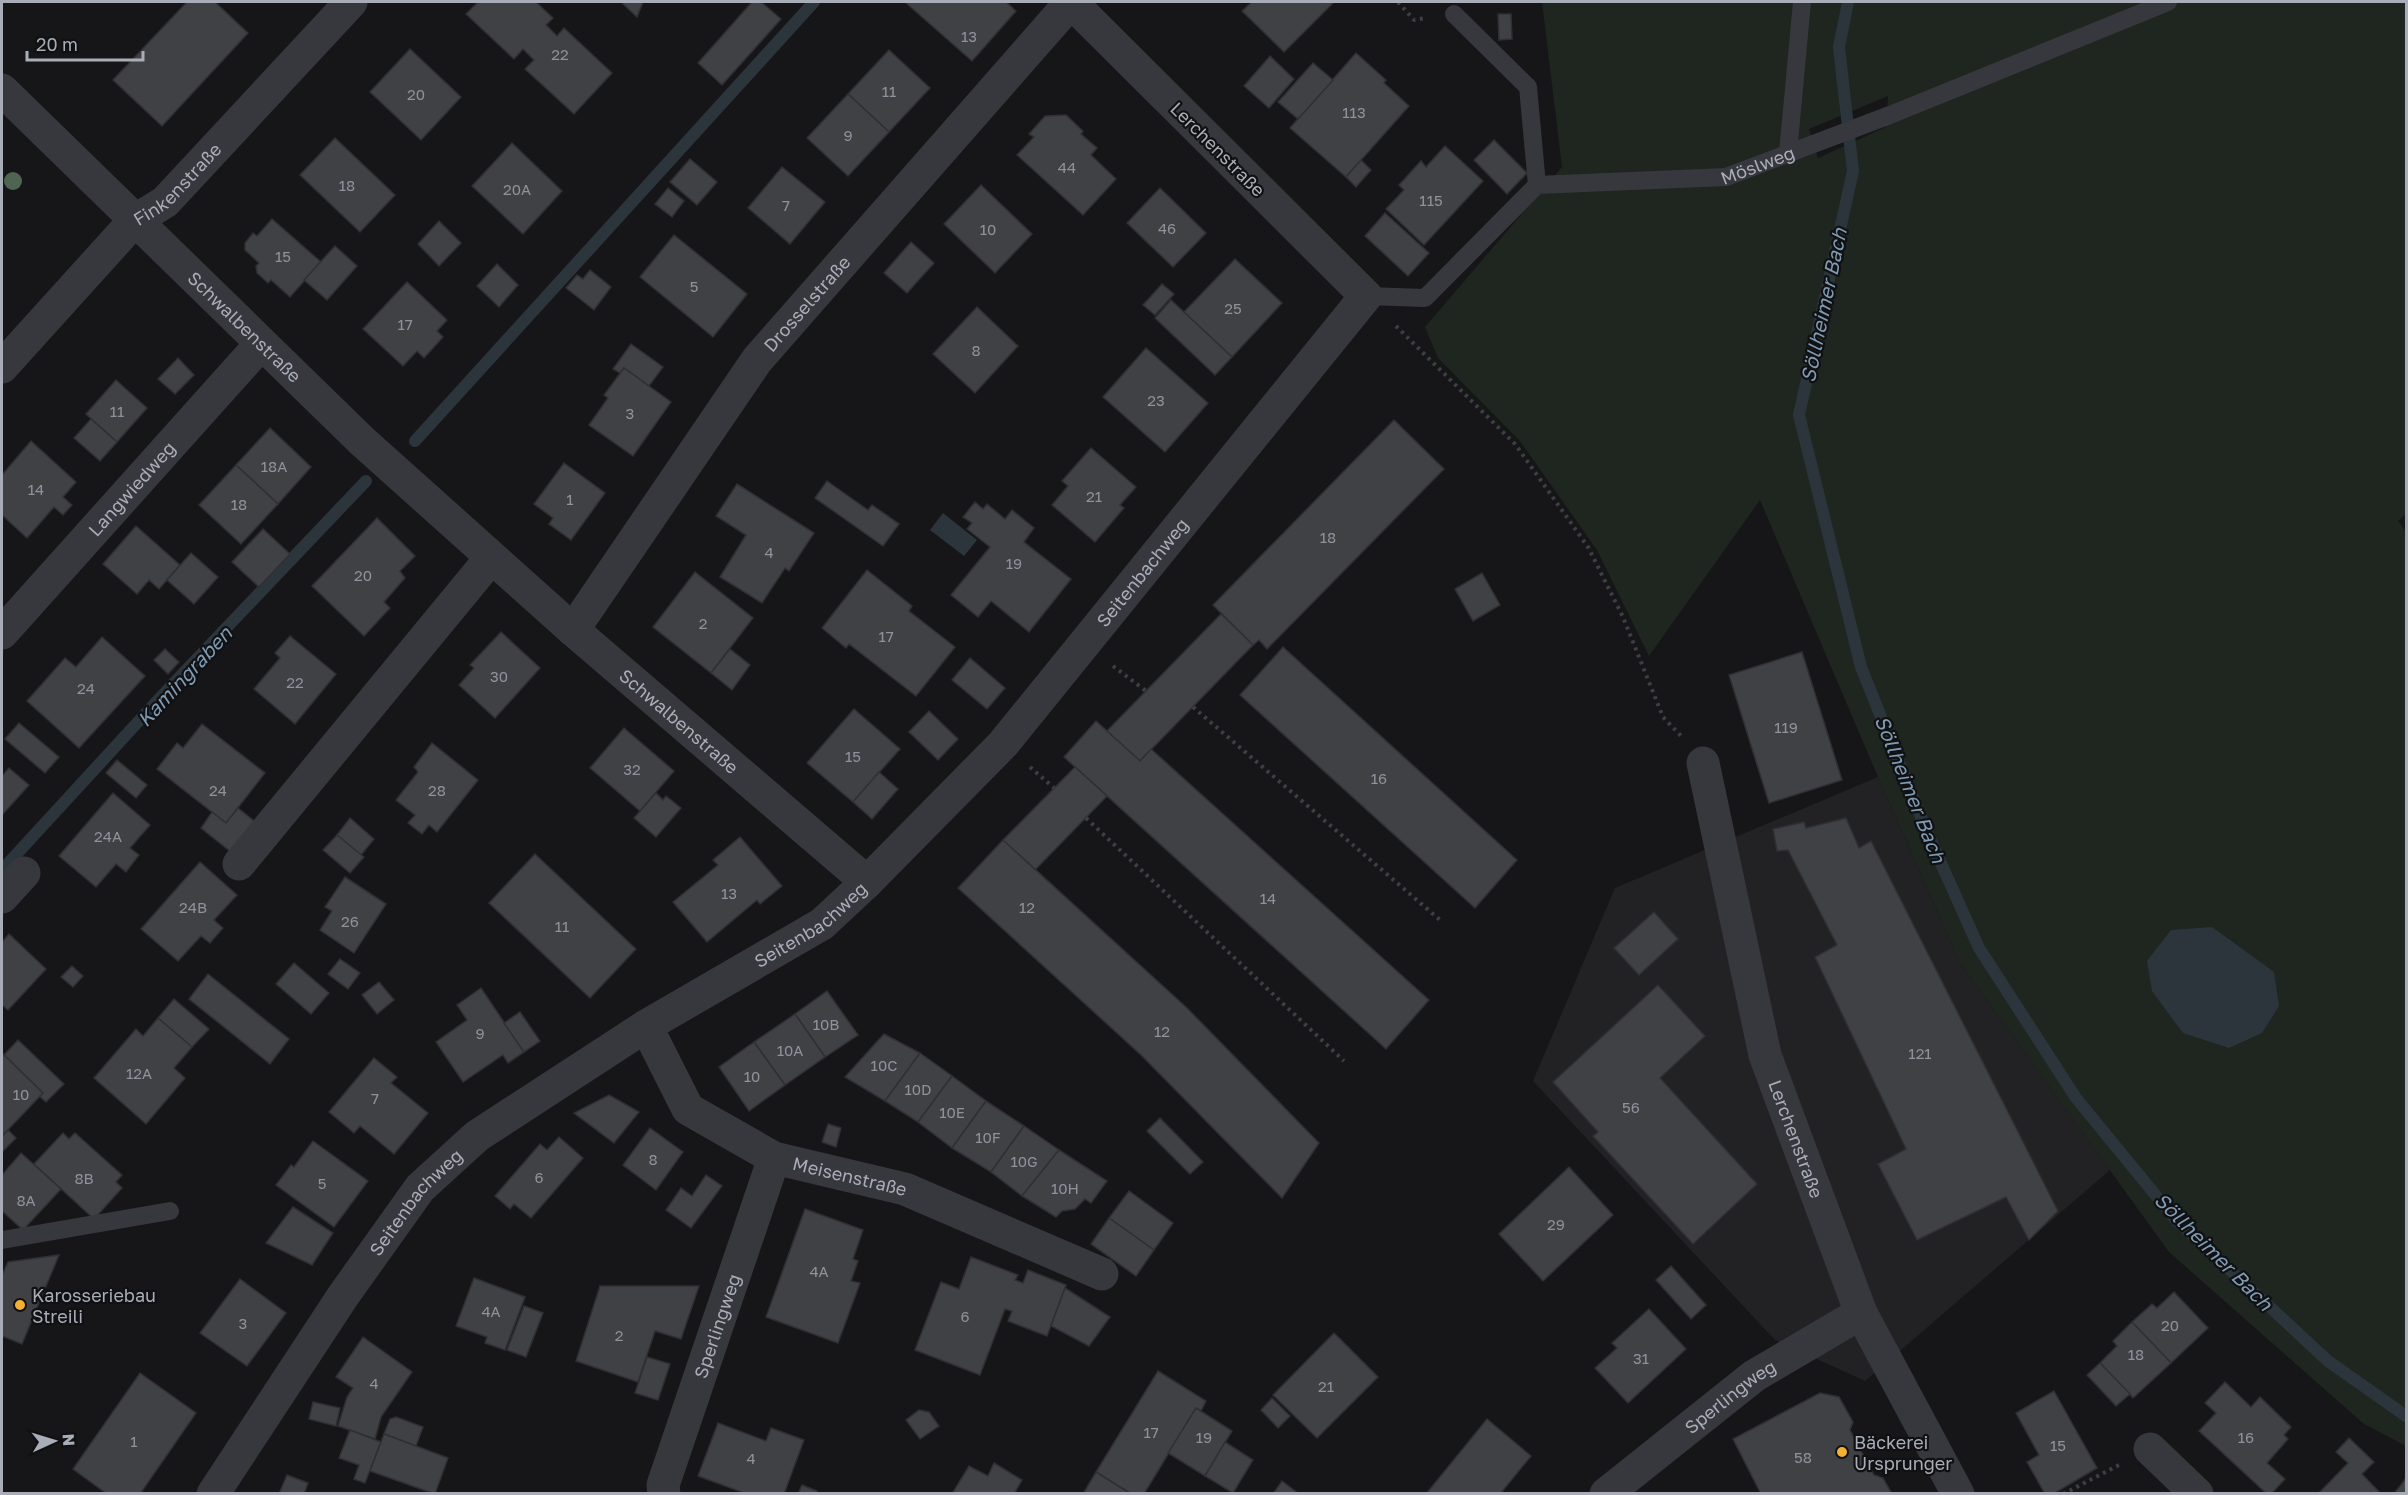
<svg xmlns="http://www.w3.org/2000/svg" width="2408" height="1495" font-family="'Golos Text',sans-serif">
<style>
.built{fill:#222225}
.green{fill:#1e261f;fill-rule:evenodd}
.water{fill:#2c353c}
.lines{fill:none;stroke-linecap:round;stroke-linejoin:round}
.stream{stroke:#2c353c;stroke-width:12}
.building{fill:#404145;stroke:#303034;stroke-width:1.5}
.path{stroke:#3d3f44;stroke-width:4;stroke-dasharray:3 4.5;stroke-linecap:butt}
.service{stroke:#37383d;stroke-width:18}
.minor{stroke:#37383d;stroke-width:33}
.tree{fill:#506452}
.poi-dot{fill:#f2b134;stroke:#111113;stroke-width:2}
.labels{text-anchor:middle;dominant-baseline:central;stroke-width:4.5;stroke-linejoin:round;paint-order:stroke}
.number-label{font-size:15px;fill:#8e929b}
.street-label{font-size:18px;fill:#a8adb8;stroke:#111113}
.poi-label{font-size:18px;fill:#a8adb8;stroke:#111113;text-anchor:start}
.water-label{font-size:20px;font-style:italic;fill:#7f9bb3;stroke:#111113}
</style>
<rect width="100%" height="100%" fill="#161618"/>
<!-- built -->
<polygon class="built" points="1878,777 1960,963 2110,1170 1865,1381 1775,1340 1533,1081 1615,888"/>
<!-- green -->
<path class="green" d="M1542,2H2406V514L2398,521L2406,532V1446L2364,1424L2169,1252L1960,963L1878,777L1760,500L1649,656L1597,550L1520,441L1438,358L1425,327L1562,167ZM1888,96L1886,127L1818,158L1809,129ZM2212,927L2240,949L2183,1033Z"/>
<!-- water -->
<g class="water">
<polygon points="943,513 977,540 964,556 930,530"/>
<polygon points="2212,927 2274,972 2279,1006 2262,1033 2229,1048 2183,1033 2152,991 2147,961 2171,930"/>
</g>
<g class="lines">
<!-- stream -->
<g class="stream">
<polyline points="1848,2 1839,47 1853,171 1799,415 1861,667 1927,832 1979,948 2076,1098 2176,1220 2328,1361 2406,1416"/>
<polyline points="415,441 814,2"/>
<polyline points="2,870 171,686 366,481"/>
</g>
</g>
<!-- building -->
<g class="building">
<polygon points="187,2 215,2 248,33 162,126 113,80"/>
<polygon points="478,2 536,2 553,18 546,25 557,36 564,28 612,73 574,114 525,69 534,60 523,49 514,59 466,14"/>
<polygon points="621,2 643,2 637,17"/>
<polygon points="752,2 761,2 781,19 722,85 698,63"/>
<polygon points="905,2 1006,2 1016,11 972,61"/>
<polygon points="1252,2 1334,2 1284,52 1242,11"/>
<polygon points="1498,14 1511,14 1512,39 1499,40"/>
<polygon points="410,49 461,97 421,140 370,92"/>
<polygon points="889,50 930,88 889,132 848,94"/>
<polygon points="1356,53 1386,80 1384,83 1409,106 1346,177 1290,128"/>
<polygon points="1270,56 1294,79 1269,108 1244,86"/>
<polygon points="1313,63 1333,80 1298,119 1278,102"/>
<polygon points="848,94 889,132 848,176 807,138"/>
<polygon points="1066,115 1083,131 1081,134 1097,148 1091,155 1116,179 1083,215 1017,155 1034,137 1029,134 1045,116"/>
<polygon points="335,138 395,195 360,232 300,175"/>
<polygon points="1494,140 1527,173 1507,194 1474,160"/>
<polygon points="512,143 562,191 523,234 472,186"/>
<polygon points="1445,146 1483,181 1424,245 1386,209 1404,190 1399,185 1421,161 1426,167"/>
<polygon points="690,159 717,182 697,205 670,182"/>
<polygon points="1361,160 1371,170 1356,187 1346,177"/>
<polygon points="782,167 825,202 790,244 748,208"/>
<polygon points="981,185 1032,234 995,273 944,224"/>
<polygon points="668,188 684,201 672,217 655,204"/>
<polygon points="1160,188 1206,233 1173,267 1127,223"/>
<polygon points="1385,213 1429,253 1408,276 1365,236"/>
<polygon points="272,219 321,262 290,297 271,280 268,283 257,273 256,266 259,263 245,250 245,243 253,233 257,236"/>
<polygon points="439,221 461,243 439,266 418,244"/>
<polygon points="674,235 747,294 713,337 640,277"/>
<polygon points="911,242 934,263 907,293 884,273"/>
<polygon points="335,246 357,266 327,300 304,280"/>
<polygon points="1235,259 1282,303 1232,357 1184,312"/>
<polygon points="497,264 518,285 499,307 477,286"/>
<polygon points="590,270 611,287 594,310 566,288 577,275 583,279"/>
<polygon points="407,282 447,320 437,331 443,337 424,358 417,351 403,366 363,329"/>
<polygon points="1162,284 1174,294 1155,315 1143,305"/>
<polygon points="1171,300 1232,357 1215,375 1155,318"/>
<polygon points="977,307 1018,346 975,393 933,354"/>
<polygon points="631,344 663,367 649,386 624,368 620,373 613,369"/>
<polygon points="1146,348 1208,403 1165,452 1103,397"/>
<polygon points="178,358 194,375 175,394 158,379"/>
<polygon points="624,368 671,402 633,456 589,425 608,398 604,395"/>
<polygon points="116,380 147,408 117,442 86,414"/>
<polygon points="91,419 117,442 100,461 74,438"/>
<polygon points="1394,420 1444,469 1267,649 1259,640 1253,645 1213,605"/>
<polygon points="270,428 311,467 278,504 236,465"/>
<polygon points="31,441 76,482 63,497 72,505 63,515 54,507 27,538 2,515 2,475"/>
<polygon points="1091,448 1136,487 1120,505 1124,508 1095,542 1052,505 1068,486 1062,481"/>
<polygon points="564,463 605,493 571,540 549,524 553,518 534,504"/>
<polygon points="236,465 278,504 241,544 199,505"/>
<polygon points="827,481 868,510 872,505 899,524 883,546 815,498"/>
<polygon points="737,484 814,533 789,571 785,568 762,603 720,577 746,535 716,516"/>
<polygon points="975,502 983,509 987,504 1005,519 1012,510 1034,528 1024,542 1071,579 1029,632 991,601 978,617 951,595 990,547 967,529 972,523 963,517"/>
<polygon points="377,518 415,556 400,571 405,578 384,602 390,608 364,636 312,586"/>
<polygon points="136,526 180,565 159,589 149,580 137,594 103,564"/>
<polygon points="263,529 290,554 259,587 232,562"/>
<polygon points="191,553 218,577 194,604 167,580"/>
<polygon points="867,570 912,606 909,611 955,647 916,696 849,644 846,648 822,628"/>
<polygon points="695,572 753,618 711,673 653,627"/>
<polygon points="1482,573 1500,605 1473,621 1455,589"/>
<polygon points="1221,614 1253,645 1140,761 1107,731"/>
<polygon points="501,632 540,668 495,718 459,685 474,668 470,665"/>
<polygon points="290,636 336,674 295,724 254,689 280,658 275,653"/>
<polygon points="102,637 145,676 79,748 27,701 65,658 76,667"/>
<polygon points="1283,647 1517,860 1475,908 1240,695"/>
<polygon points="165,649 179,662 168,674 154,660"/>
<polygon points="730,649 750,665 732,690 711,673"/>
<polygon points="1802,652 1842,780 1769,803 1729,675"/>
<polygon points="970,658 1005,688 987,709 952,680"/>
<polygon points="854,709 900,749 853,802 807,763"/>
<polygon points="929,711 958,739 938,760 909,732"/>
<polygon points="1096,721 1140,761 1151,749 1429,1000 1386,1049 1064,757"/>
<polygon points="19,723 59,757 45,773 5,739"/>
<polygon points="202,724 265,773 226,823 157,769 177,743 183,748"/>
<polygon points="624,728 674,771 640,811 590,768"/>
<polygon points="432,743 478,780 437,832 429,825 422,834 408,823 415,815 396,800 418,772 414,767"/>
<polygon points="117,760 147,785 136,798 106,773"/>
<polygon points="1075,767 1107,796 1035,870 1003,840"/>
<polygon points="9,768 29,785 2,815 2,773 3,775"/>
<polygon points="879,772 898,789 872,819 853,802"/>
<polygon points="113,793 150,825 130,848 139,855 126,872 116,864 96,887 59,856"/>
<polygon points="656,793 663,800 666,796 681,808 656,837 634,818"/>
<polygon points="238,808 254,821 231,852 201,828 212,812 226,823"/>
<polygon points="350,818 374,839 361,855 337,835"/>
<polygon points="1846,818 1859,848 1871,841 2058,1211 2029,1240 2006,1197 1917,1240 1878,1164 1906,1149 1815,957 1837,945 1788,850 1777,851 1773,829 1804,822 1806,828"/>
<polygon points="337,835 364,857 350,873 323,850"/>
<polygon points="740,837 782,886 760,904 757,900 707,942 673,902 718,865 713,860"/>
<polygon points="1003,840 1187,1008 1319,1143 1282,1198 1141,1055 958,888"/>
<polygon points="535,854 636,949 590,998 489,903"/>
<polygon points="200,862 237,895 214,920 223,928 210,943 201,936 178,961 141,929"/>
<polygon points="345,877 386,904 354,953 320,930 332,911 325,907"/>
<polygon points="1654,912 1678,939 1639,975 1614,948"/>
<polygon points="9,934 46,969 8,1010 2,1005 2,942"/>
<polygon points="340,959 360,973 348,989 328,974"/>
<polygon points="294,963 329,993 311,1014 276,984"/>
<polygon points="72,966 83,976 73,987 61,977"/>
<polygon points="208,974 289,1039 270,1064 189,999"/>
<polygon points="379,982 394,1000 377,1014 362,995"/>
<polygon points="1658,985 1705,1036 1660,1078 1757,1184 1693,1244 1593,1136 1598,1132 1553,1082"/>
<polygon points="481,988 524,1052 508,1063 503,1055 463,1082 436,1042 467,1020 457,1005"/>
<polygon points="827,991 858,1035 825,1057 795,1014"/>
<polygon points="174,999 209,1029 192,1047 158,1018"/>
<polygon points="520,1012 540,1041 524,1052 504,1023"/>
<polygon points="795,1014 825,1057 785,1085 754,1042"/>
<polygon points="158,1018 192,1047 174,1068 185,1078 146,1124 94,1078 136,1029 143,1036"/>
<polygon points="884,1034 920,1053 885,1101 845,1077"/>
<polygon points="18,1040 64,1084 46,1102 39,1096 43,1093 4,1055"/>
<polygon points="754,1042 785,1085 749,1111 719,1067"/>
<polygon points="2,1053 43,1093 2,1136"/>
<polygon points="920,1053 952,1076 918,1122 885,1101"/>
<polygon points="374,1058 397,1077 391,1083 428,1113 394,1154 360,1126 354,1133 329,1112"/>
<polygon points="952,1076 986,1101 952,1148 918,1122"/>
<polygon points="609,1095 639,1112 614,1143 574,1113"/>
<polygon points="986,1101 1024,1126 991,1172 952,1148"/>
<polygon points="1160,1118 1203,1162 1190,1174 1147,1131"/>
<polygon points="828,1124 841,1128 836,1147 822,1142"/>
<polygon points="1024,1126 1059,1150 1022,1196 991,1172"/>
<polygon points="650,1128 683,1152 656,1190 623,1165"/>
<polygon points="8,1130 16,1138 2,1152 2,1136"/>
<polygon points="63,1133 69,1139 75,1133 122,1175 116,1182 122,1188 94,1219 34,1164"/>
<polygon points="559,1137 583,1158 531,1218 514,1204 510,1209 495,1196 540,1144 547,1150"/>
<polygon points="313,1141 368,1181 334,1227 276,1185 291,1165 294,1167"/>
<polygon points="1059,1150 1107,1181 1091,1203 1085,1199 1075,1209 1062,1211 1056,1217 1022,1196"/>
<polygon points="21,1153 61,1189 23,1230 2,1211 2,1175"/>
<polygon points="1569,1167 1613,1215 1543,1281 1499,1234"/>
<polygon points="706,1175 722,1186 691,1228 666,1210 681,1188 692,1196"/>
<polygon points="1129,1191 1173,1223 1154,1250 1109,1218"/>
<polygon points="293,1207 333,1233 312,1265 266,1243"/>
<polygon points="805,1209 863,1230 853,1259 858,1261 851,1281 860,1283 838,1343 766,1317"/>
<polygon points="1109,1218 1154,1250 1136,1276 1091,1244"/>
<polygon points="59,1255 22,1344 2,1336 2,1275 8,1262"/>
<polygon points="971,1257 1018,1275 1015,1280 1023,1283 1028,1270 1066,1285 1047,1336 1008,1321 1012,1311 1005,1309 980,1375 915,1350 941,1282 959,1289"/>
<polygon points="1671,1266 1706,1305 1691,1319 1656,1280"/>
<polygon points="474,1278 525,1297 505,1350 485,1343 487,1337 456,1326"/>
<polygon points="240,1279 286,1313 247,1366 200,1333"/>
<polygon points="600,1286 699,1286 681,1339 655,1331 638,1382 576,1361"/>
<polygon points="1065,1288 1110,1317 1089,1346 1051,1326"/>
<polygon points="2174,1292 2208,1328 2171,1363 2132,1322 2152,1304 2157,1308"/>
<polygon points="524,1306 543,1313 526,1357 507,1350"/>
<polygon points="1649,1309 1686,1349 1628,1403 1595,1368 1617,1348 1612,1343"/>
<polygon points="2132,1322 2171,1363 2133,1398 2100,1363 2117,1346 2113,1341"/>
<polygon points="1334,1333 1378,1377 1317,1438 1273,1395"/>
<polygon points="363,1337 412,1372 381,1417 375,1439 338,1426 347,1397 353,1388 336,1377"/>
<polygon points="647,1357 670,1364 658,1400 635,1393"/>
<polygon points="2100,1363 2130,1394 2116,1406 2087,1375"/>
<polygon points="1158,1371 1206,1401 1201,1411 1196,1408 1144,1494 1131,1494 1096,1472"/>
<polygon points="140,1373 196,1413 140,1494 107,1494 73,1469"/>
<polygon points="2225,1382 2251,1407 2260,1397 2291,1427 2284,1435 2288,1439 2267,1463 2285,1479 2271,1494 2267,1494 2199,1431 2216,1413 2205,1403"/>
<polygon points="2054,1391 2097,1468 2053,1494 2045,1494 2027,1462 2039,1455 2016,1413"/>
<polygon points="1820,1393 1839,1397 1853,1422 1850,1430 1874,1475 1883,1478 1892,1494 1761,1494 1733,1439"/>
<polygon points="1272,1398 1290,1416 1278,1428 1261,1410"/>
<polygon points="313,1402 340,1408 336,1426 309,1419"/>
<polygon points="1196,1408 1232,1431 1205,1476 1168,1453"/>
<polygon points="919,1410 929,1412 939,1426 920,1439 906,1420"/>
<polygon points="396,1417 423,1427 416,1446 384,1434 390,1419"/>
<polygon points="1487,1419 1531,1456 1500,1494 1426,1494"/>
<polygon points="718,1423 766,1441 771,1428 804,1440 784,1494 747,1494 698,1476"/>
<polygon points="350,1430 381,1442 365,1483 354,1479 359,1465 339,1458"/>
<polygon points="384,1434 448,1458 435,1494 370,1471"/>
<polygon points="2349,1438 2374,1462 2362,1474 2381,1494 2318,1494 2348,1463 2336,1452"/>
<polygon points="1225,1442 1253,1460 1233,1493 1205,1476"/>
<polygon points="994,1463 1022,1480 1014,1494 952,1494 969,1466 988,1476"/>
<polygon points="1096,1472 1131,1494 1083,1494"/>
<polygon points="287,1475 308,1483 304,1494 279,1494"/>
<polygon points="2406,1478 2406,1494 2394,1494"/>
<polygon points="1282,1481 1299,1494 1273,1494"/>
<polygon points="802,1485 817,1491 817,1494 798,1494"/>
</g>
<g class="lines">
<!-- path -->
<g class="path">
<polyline points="1398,2 1414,20 1426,18"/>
<polyline points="1396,326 1515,444 1588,547 1623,617 1663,717 1681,736"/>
<polyline points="1113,666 1146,691"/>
<polyline points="1193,707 1440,920"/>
<polyline points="1030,767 1054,788"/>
<polyline points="1086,818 1344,1061"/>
<polyline points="2063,1494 2119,1465"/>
</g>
<!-- service -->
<g class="service">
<polyline points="1454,14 1528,87 1537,185"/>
<polyline points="1788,153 1802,2"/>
<path id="s1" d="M1366,296L1425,298L1537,185L1726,177L1890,115L2168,2"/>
<polyline points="2,1240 170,1211"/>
</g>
<!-- minor -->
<g class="minor">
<path id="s2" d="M2,90L362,441L573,630L867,882"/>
<path id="s3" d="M2,367L134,221L165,202L351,2"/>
<path id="s4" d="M573,630L757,360L1071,2"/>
<path id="s5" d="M2,633L261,344"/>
<path id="s6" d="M1703,763L1765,1055L1861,1313L1958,1494"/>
<polyline points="239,864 491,558"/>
<polyline points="2,897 24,873"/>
<path id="s7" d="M646,1026L688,1109L774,1158L905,1189L1102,1274"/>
<polyline points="2150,1449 2197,1494"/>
<path id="s8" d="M213,1494L343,1296L420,1188L477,1136L646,1026L822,924L867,882L1003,744L1366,296L1071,2"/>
<path id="s9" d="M664,1494L663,1485L774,1158"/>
<path id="s10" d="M1606,1494L1754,1376L1861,1313"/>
</g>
</g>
<!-- trees -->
<circle class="tree" cx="13" cy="181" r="9"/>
<!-- markers -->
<g class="poi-dot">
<circle cx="20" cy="1305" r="6"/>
<circle cx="1842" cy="1452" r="6"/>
</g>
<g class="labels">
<!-- number labels -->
<g class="number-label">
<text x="969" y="36">13</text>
<text x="560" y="54">22</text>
<text x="889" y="91">11</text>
<text x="416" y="94">20</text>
<text x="1354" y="112">113</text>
<text x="848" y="135">9</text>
<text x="1067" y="167">44</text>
<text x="347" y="185">18</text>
<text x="517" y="189">20A</text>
<text x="1431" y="200">115</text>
<text x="786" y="205">7</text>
<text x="1167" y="228">46</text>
<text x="988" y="229">10</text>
<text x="283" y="256">15</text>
<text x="694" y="286">5</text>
<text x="1233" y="308">25</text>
<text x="405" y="324">17</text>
<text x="976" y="350">8</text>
<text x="1156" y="400">23</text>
<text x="117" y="411">11</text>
<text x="630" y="413">3</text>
<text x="274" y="466">18A</text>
<text x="36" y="489">14</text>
<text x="1094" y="496">21</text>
<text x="570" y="499">1</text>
<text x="239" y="504">18</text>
<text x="1328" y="537">18</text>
<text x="769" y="552">4</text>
<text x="1014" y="563">19</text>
<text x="363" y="575">20</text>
<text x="703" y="623">2</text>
<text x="886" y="636">17</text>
<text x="499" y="676">30</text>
<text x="295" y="682">22</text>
<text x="86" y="688">24</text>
<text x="1786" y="727">119</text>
<text x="853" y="756">15</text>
<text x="632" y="769">32</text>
<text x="1379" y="778">16</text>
<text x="218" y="790">24</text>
<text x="437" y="790">28</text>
<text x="108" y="836">24A</text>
<text x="729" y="893">13</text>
<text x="1268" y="898">14</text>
<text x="193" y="907">24B</text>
<text x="1027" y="907">12</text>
<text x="350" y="921">26</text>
<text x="562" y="926">11</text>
<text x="826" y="1024">10B</text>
<text x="1162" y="1031">12</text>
<text x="480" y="1033">9</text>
<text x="790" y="1050">10A</text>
<text x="1920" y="1053">121</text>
<text x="884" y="1065">10C</text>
<text x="139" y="1073">12A</text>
<text x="752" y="1076">10</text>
<text x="918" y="1089">10D</text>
<text x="21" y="1094">10</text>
<text x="375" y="1098">7</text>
<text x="1631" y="1107">56</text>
<text x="952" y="1112">10E</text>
<text x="988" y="1137">10F</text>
<text x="653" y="1159">8</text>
<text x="1024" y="1161">10G</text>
<text x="539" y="1177">6</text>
<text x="84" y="1178">8B</text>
<text x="322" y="1183">5</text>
<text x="1065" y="1188">10H</text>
<text x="26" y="1200">8A</text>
<text x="1556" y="1224">29</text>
<text x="819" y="1271">4A</text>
<text x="491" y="1311">4A</text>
<text x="965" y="1316">6</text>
<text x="243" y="1323">3</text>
<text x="2170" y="1325">20</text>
<text x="619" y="1335">2</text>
<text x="2136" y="1354">18</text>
<text x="1641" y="1358">31</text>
<text x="374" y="1383">4</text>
<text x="1326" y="1386">21</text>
<text x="1151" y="1432">17</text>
<text x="1204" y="1437">19</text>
<text x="2246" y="1437">16</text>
<text x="134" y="1441">1</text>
<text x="2058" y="1445">15</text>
<text x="1803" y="1457">58</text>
<text x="751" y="1458">4</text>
</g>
<!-- street labels -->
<g class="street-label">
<text transform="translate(1218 149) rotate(45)">Lerchenstraße</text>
<text stroke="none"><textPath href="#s1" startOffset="441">Möslweg</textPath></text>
<text stroke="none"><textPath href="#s3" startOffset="254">Finkenstraße</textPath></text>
<text stroke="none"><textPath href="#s4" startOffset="402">Drosselstraße</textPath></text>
<text stroke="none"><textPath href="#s2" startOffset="339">Schwalbenstraße</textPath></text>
<text stroke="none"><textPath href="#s5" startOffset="194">Langwiedweg</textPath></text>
<text stroke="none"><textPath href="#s8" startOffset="1328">Seitenbachweg</textPath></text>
<text stroke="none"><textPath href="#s2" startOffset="926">Schwalbenstraße</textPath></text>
<text stroke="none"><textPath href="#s8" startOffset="842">Seitenbachweg</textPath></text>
<text stroke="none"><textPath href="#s6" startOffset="388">Lerchenstraße</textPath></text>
<text stroke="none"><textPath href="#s7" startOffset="270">Meisenstraße</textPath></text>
<text stroke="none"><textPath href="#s8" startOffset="356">Seitenbachweg</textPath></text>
<text stroke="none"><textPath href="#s9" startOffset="177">Sperlingweg</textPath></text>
<text stroke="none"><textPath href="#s10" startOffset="158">Sperlingweg</textPath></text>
</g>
<!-- poi labels -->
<g class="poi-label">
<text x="32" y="1295">Karosseriebau<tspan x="32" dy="21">Streili</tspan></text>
<text x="1854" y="1442">Bäckerei<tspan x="1854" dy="21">Ursprunger</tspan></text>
</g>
<!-- water labels -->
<g class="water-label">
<text transform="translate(1823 305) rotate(-78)">Söllheimer Bach</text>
<text transform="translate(184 676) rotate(-47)">Kamingraben</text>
<text transform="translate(1911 789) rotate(68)">Söllheimer Bach</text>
<text transform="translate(2214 1251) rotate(45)">Söllheimer Bach</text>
</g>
</g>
<!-- border -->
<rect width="2408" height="1495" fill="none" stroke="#a8adb8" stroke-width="6"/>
<!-- north arrow -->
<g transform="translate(54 1441) rotate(86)" stroke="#111113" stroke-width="4.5" paint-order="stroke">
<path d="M0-4.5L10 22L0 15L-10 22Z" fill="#a8adb8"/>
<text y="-9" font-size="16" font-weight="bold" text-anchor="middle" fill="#a8adb8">N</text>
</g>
<!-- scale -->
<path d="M27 51v9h116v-9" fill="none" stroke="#a8adb8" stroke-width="3"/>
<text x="36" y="51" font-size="18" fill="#a8adb8" stroke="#111113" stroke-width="4.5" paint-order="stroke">20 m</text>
</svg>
